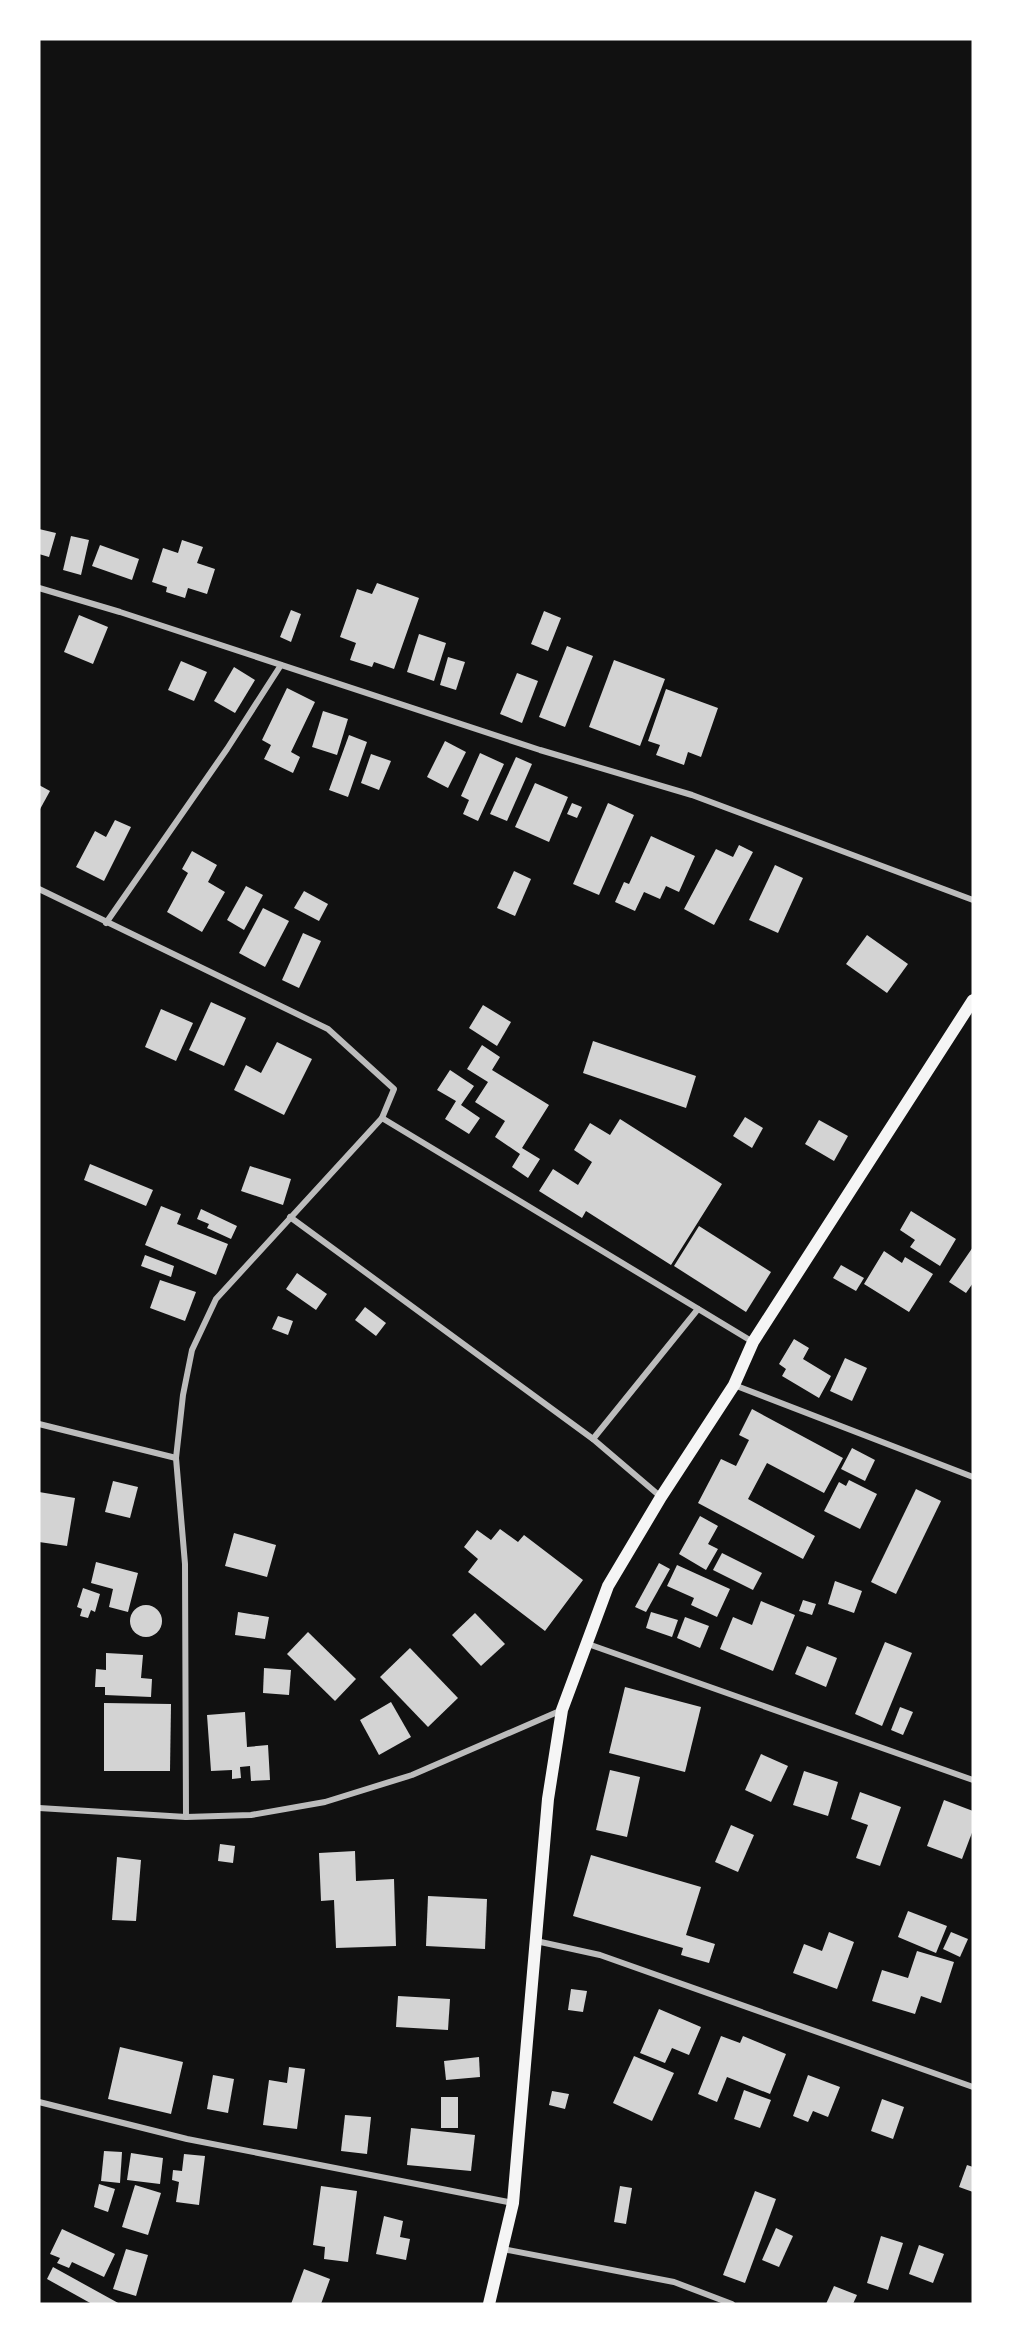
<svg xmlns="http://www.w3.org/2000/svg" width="1012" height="2343" font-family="'Fira Sans',sans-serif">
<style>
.building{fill:#d3d3d3}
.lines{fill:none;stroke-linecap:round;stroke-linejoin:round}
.minor{stroke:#bcbcbc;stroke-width:6}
.secondary{stroke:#f5f5f5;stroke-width:12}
</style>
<rect width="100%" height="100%" fill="#111"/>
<!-- building -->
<g class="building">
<polygon points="39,529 56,533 49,557 39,554"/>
<polygon points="71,536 89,540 81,575 63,570"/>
<polygon points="182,540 203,547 197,563 215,569 207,594 188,588 185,598 166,592 167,587 152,582 163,548 178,553"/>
<polygon points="100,545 139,559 132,580 92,566"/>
<polygon points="377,583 419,598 394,669 374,662 372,667 350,660 356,643 340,637 357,589 372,594"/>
<polygon points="291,610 301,614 291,642 280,637"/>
<polygon points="544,611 561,618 548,651 531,644"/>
<polygon points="79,615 108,627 93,664 64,652"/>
<polygon points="419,634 446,643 434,681 407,672"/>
<polygon points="567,646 593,656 565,727 539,717"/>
<polygon points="448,657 465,662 456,690 440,685"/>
<polygon points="614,660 665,679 640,746 589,727"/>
<polygon points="181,661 207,672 194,701 168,690"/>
<polygon points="234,667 255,680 235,713 214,701"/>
<polygon points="517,673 538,681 522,723 500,714"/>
<polygon points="287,688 315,702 291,752 300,757 293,773 264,759 271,745 262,740"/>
<polygon points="666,689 718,708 701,757 688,752 684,765 656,755 660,745 648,741"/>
<polygon points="323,711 348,719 337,755 312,747"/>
<polygon points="349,735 367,742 348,797 329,790"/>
<polygon points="445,741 466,752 448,788 427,777"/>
<polygon points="480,753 504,764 478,821 463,814 469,800 461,796"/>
<polygon points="371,754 391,761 379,790 361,783"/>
<polygon points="516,757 532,764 507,821 490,814"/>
<polygon points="535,783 568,797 549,842 515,827"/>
<polygon points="39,785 50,791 39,811"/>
<polygon points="572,803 582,807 577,818 567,814"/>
<polygon points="608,803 634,815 599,895 573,884"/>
<polygon points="115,820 131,827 104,881 76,867 95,831 106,837"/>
<polygon points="651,836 695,856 679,892 666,886 660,899 644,892 635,911 615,902 624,882 629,884"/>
<polygon points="739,845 753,852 714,925 684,909 716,849 733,857"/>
<polygon points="192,851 217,865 208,882 225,892 202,932 167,912 188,873 182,869"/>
<polygon points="775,865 803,878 778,933 749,920"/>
<polygon points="514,871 531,879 515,916 497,908"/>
<polygon points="246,886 263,895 244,930 227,920"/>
<polygon points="304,891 328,904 319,921 294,908"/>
<polygon points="263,908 289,921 265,967 239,953"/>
<polygon points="303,933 321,941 299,988 282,980"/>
<polygon points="867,935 908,964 887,993 846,964"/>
<polygon points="211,1002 246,1018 224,1066 189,1050"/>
<polygon points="483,1005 511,1022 497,1046 469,1028"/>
<polygon points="161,1009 193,1023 176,1061 145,1047"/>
<polygon points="593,1041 696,1076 686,1108 583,1073"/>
<polygon points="277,1042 312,1059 284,1115 234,1090 246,1065 261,1073"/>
<polygon points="482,1045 500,1057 492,1070 549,1105 522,1148 540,1159 528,1178 512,1167 520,1154 495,1137 505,1121 475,1102 488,1082 467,1069"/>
<polygon points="450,1070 474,1086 461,1105 480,1118 469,1134 445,1119 456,1101 437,1090"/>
<polygon points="745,1117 763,1128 752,1148 733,1136"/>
<polygon points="620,1119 722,1184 671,1265 586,1211 582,1218 539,1191 553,1169 578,1185 592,1162 574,1150 590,1123 610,1135"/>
<polygon points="819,1120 848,1136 834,1161 805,1144"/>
<polygon points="90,1164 153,1190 146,1206 84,1180"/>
<polygon points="250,1166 291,1179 283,1205 241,1191"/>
<polygon points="161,1206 181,1214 177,1224 228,1244 216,1275 145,1245"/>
<polygon points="201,1209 237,1226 231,1239 207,1228 209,1224 197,1219"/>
<polygon points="911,1211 956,1239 940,1266 910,1247 915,1240 900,1230"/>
<polygon points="699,1226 771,1272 746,1312 674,1266"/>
<polygon points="973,1247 973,1283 966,1293 949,1282"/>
<polygon points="884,1251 902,1263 905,1257 933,1274 909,1312 864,1284"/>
<polygon points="145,1255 174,1266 171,1277 141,1266"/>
<polygon points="841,1265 864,1278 856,1291 833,1278"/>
<polygon points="297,1273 327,1294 316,1310 286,1289"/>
<polygon points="160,1280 196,1292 185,1321 150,1308"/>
<polygon points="365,1307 386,1323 376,1336 355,1320"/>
<polygon points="278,1316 293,1321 288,1335 272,1329"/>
<polygon points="794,1339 809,1348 803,1359 831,1376 819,1398 782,1376 786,1369 779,1364"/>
<polygon points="845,1358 867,1368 852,1401 830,1391"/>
<polygon points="752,1409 843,1458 824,1493 767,1463 748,1499 815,1536 803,1559 698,1503 721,1459 736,1466 749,1440 739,1435"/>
<polygon points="852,1448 875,1460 865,1481 841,1469"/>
<polygon points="849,1480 877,1494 860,1529 824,1511 839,1482 846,1486"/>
<polygon points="113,1481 138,1487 130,1518 105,1512"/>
<polygon points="916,1489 941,1501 896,1594 871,1582"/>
<polygon points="39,1492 75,1498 67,1546 39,1542"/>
<polygon points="700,1516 718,1526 708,1544 718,1549 706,1570 679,1554"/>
<polygon points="500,1529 518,1542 524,1535 583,1580 545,1631 468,1572 478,1559 464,1547 477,1530 491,1540"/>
<polygon points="234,1533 276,1545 267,1577 225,1566"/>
<polygon points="722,1553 762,1573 753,1590 713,1570"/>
<polygon points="96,1562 138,1573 128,1612 109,1607 113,1589 91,1583"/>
<polygon points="659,1563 670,1569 646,1612 635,1607"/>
<polygon points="677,1565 730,1589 717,1617 691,1605 694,1598 667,1586"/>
<polygon points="835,1581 862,1591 854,1613 828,1604"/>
<polygon points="83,1588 100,1594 95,1612 91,1610 88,1618 80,1616 82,1609 77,1607"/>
<polygon points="803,1600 816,1604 812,1615 799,1611"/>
<polygon points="761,1601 795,1615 773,1671 720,1649 733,1617 752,1625"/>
<circle cx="146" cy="1621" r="16"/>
<polygon points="238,1612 269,1617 265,1639 235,1635"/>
<polygon points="651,1612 678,1620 672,1637 646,1628"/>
<polygon points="475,1613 505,1644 481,1666 452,1635"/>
<polygon points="685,1617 709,1626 700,1648 677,1638"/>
<polygon points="308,1632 356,1679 335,1701 287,1654"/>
<polygon points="885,1642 912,1653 882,1726 855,1714"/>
<polygon points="807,1646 837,1658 826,1687 795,1674"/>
<polygon points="410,1648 458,1698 428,1727 380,1677"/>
<polygon points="106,1653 143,1655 141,1678 152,1679 151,1697 105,1695 105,1687 95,1687 96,1669 106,1670"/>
<polygon points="264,1668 291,1670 289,1695 263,1693"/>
<polygon points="625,1687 701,1707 685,1772 609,1753"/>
<polygon points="391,1702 411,1737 379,1755 360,1720"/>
<polygon points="104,1703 171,1704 170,1771 104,1771"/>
<polygon points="900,1707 913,1712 903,1735 891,1730"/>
<polygon points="245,1712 247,1747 268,1745 270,1780 251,1781 250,1766 240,1767 241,1778 232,1779 232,1770 211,1771 207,1715"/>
<polygon points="761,1754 788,1766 771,1802 745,1790"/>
<polygon points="610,1770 640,1777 627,1837 596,1830"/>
<polygon points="804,1771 838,1782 828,1816 793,1805"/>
<polygon points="860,1792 901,1807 880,1866 856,1858 868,1825 851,1819"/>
<polygon points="944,1800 973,1811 973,1830 962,1859 927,1846"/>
<polygon points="731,1825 754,1835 738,1872 715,1862"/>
<polygon points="220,1844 235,1846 233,1863 218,1861"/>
<polygon points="355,1851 356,1881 394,1879 396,1946 336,1948 334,1900 321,1901 319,1853"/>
<polygon points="591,1855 701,1887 686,1935 715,1944 709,1963 681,1955 683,1948 573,1916"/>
<polygon points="117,1857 141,1860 136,1921 112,1920"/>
<polygon points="428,1896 487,1899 485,1949 426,1946"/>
<polygon points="908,1911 947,1926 936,1953 898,1937"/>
<polygon points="829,1932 854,1942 837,1989 793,1973 804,1944 822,1951"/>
<polygon points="951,1932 968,1939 960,1957 943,1949"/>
<polygon points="917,1951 954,1962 941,2003 921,1996 915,2014 872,2001 882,1970 908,1978"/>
<polygon points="571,1989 587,1991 583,2012 568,2010"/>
<polygon points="398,1996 450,1999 448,2030 396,2027"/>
<polygon points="659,2009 701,2027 689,2055 672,2048 665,2063 640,2053"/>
<polygon points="721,2036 740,2043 743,2036 786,2054 770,2094 727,2077 717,2102 698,2094"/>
<polygon points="120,2047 183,2062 171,2114 108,2099"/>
<polygon points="634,2056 674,2073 652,2121 613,2103"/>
<polygon points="479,2057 480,2077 446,2080 444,2061"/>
<polygon points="289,2067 305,2069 297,2129 263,2125 269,2080 287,2083"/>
<polygon points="213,2075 234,2079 228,2113 207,2109"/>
<polygon points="808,2075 840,2087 828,2117 813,2111 808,2122 793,2116"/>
<polygon points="744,2090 771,2100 760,2128 734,2119"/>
<polygon points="552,2091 569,2094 565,2109 549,2105"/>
<rect x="441" y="2097" width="17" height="31"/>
<polygon points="882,2099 904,2107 893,2139 871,2131"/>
<polygon points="345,2115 371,2117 367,2154 341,2151"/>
<polygon points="411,2128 475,2135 471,2171 407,2165"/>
<polygon points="104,2151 122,2152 120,2183 101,2181"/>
<polygon points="131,2153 163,2158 160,2184 127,2180"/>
<polygon points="184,2154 205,2156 199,2205 176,2202 179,2182 172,2180 173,2170 182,2171"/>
<polygon points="967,2165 973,2167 973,2192 959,2187"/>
<polygon points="99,2184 115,2189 108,2212 94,2207"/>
<polygon points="135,2185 161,2193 148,2235 122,2227"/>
<polygon points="321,2186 357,2191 348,2262 324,2259 325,2247 313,2245"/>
<polygon points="620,2186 632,2188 626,2224 614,2222"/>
<polygon points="755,2191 776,2199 745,2283 723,2275"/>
<polygon points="384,2216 403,2221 400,2237 410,2239 406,2260 376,2254"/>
<polygon points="776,2228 793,2236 779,2267 762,2260"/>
<polygon points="62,2229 115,2254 104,2277 72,2262 69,2268 57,2263 60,2258 50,2254"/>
<polygon points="881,2236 903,2243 888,2290 867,2283"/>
<polygon points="919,2245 944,2254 933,2283 909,2274"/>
<polygon points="126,2249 148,2255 136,2296 113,2289"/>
<polygon points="53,2267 120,2304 92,2304 47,2279"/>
<polygon points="304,2269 330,2279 321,2304 291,2304"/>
<polygon points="834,2286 857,2295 853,2304 826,2304"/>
</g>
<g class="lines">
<!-- minor -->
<g class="minor">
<polyline points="39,588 120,612 540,750 692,795 973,900"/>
<polyline points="39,889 328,1029 394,1089 382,1118 216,1299 192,1350 183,1395 176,1458 185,1564 186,1817"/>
<polyline points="106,923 227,749 281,665"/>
<polyline points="382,1118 753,1342"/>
<polyline points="290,1217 593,1439 661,1497"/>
<polyline points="734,1385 973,1477"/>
<polyline points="39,1424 176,1458"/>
<polyline points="593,1439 698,1309"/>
<polyline points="588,1644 973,1780"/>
<polyline points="39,1808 186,1817 251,1815 325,1802 412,1775 562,1710"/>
<polyline points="536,1941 600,1955 973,2087"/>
<polyline points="39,2102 187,2139 513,2203"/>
<polyline points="503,2249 674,2282 732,2304"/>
</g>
<!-- secondary -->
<polyline class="secondary" points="489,2304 513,2203 548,1799 562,1710 608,1586 661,1497 734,1385 753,1342 973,1000"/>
</g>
<!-- border -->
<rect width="1012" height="2343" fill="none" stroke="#ffffff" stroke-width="81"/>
</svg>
